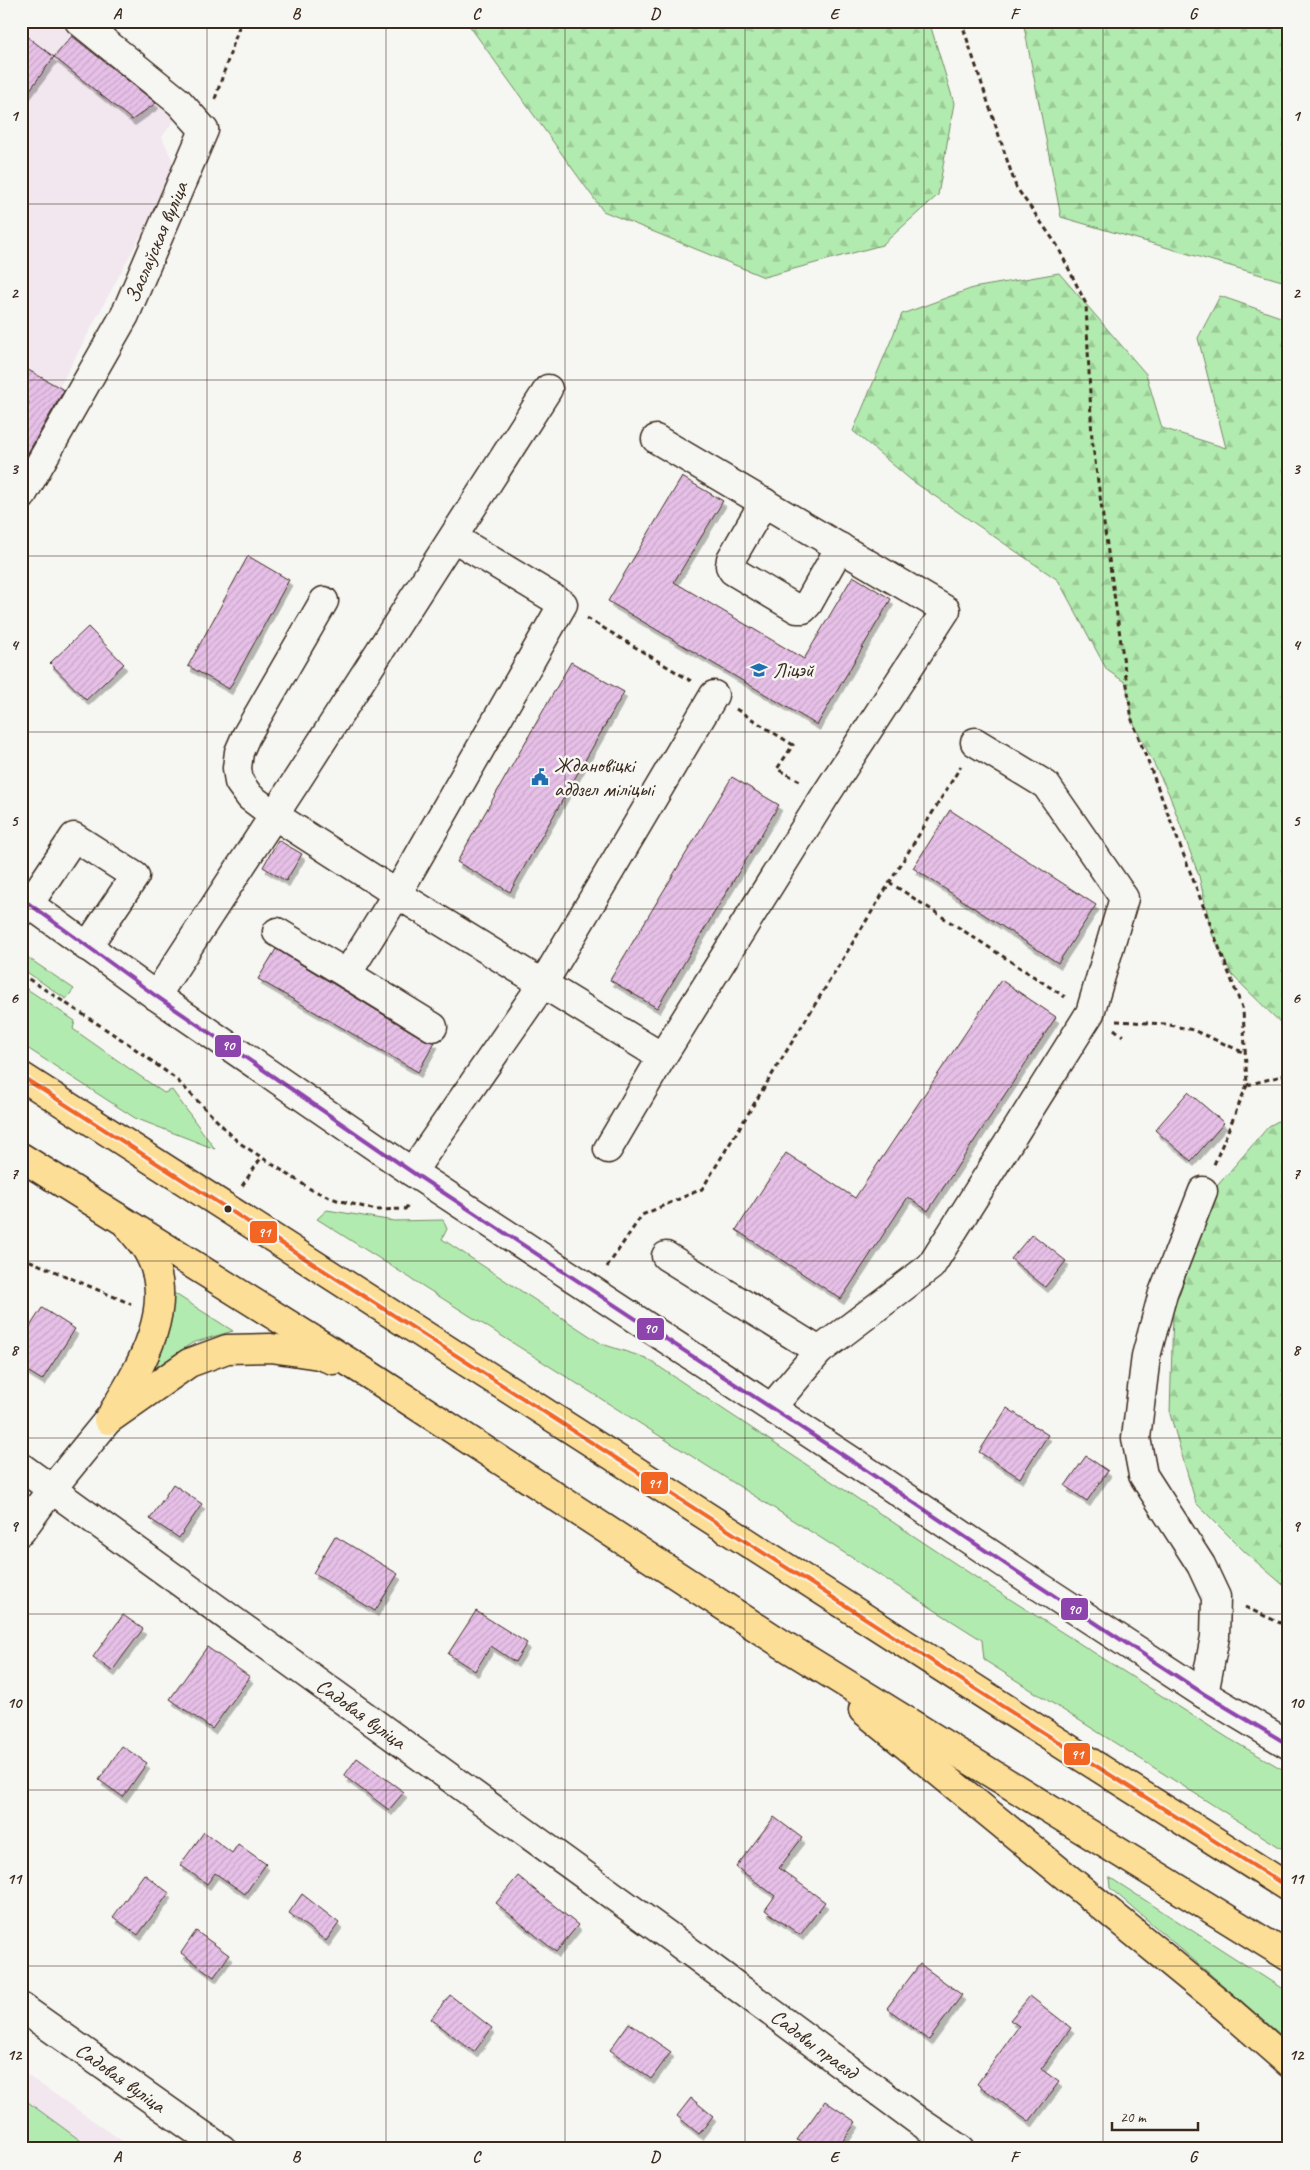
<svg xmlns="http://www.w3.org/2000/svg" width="1310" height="2170" font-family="Caveat,sans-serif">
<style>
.built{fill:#f2e6ef}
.grass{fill:#b2ebaf;stroke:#768a66}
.forest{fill:url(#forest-firs);stroke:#768a66}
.building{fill:url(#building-hatch);stroke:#3b2a1e;filter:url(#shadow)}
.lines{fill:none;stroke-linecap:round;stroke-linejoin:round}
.minor-casing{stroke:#3b2a1e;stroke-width:31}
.highway-casing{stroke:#3b2a1e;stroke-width:31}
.path{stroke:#3b2a1e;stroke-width:3;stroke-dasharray:5 4;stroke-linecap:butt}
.minor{stroke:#f6f6f2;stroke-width:28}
.highway{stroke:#fdde96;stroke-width:28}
.bus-1-casing{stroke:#f6f6f2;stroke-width:8}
.bus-2-casing{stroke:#f6f6f2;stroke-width:8}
.bus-1{stroke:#8e44ad;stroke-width:4}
.bus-2{stroke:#f26522;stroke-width:4}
.grid{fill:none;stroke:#3b2a1e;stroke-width:1;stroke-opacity:0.55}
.bus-dot{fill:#3b2a1e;stroke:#f6f6f2;stroke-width:2}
.labels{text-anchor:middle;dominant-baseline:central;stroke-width:5;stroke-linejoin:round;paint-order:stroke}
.street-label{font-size:21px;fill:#3b2a1e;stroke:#f6f6f2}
.poi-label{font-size:21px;fill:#3b2a1e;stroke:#f6f6f2;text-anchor:start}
.line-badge{stroke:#f6f6f2;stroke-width:2}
.badge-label{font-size:14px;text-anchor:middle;font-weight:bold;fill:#fff}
.neatline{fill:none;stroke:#3b2a1e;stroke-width:2}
.grid-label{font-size:16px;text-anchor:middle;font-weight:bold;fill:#3b2a1e}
</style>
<defs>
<pattern id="forest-firs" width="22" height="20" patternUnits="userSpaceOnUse" patternTransform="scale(1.25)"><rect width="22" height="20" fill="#b2ebaf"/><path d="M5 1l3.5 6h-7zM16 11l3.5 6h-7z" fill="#9aca96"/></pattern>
<pattern id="building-hatch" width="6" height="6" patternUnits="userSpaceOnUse" patternTransform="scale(1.25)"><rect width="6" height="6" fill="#e7c0e8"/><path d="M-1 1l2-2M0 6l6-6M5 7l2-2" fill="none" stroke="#c7a5c7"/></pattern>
<filter id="shadow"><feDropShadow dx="3" dy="5.5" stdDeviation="0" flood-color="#0004"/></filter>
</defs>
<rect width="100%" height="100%" fill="#f6f6f2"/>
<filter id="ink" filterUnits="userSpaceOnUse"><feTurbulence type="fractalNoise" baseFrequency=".02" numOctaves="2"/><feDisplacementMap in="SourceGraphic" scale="10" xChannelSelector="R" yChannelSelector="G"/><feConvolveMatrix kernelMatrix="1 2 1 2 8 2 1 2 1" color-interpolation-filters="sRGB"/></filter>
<g filter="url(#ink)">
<!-- built -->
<g class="built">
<polygon points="21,21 58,21 77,30 176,117 162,137 176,169 60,386 68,391 21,478"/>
<polygon points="21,2071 134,2149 21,2149"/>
</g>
<!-- grass -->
<g class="grass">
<polygon points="21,953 74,989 66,999 21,968"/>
<polygon points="21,985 75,1021 73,1029 164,1093 172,1090 215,1149 135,1118 21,1044"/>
<polygon points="327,1210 394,1221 443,1220 447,1229 442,1239 602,1344 646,1358 983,1582 1228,1738 1289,1773 1289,1853 984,1660 982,1640 317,1219"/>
<polygon points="166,1288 233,1331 192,1343 152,1370"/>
<polygon points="1109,1877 1289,1993 1289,2042 1110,1888"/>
<polygon points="21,2097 92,2149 21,2149"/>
</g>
<!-- forest -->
<g class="forest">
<polygon points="466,21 929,21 954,103 938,195 882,245 764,277 603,211"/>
<polygon points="1023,21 1289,21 1289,283 1061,217"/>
<polygon points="1059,273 1146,374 1162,428 1226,448 1198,338 1220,296 1289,320 1289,1031 1232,975 1212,934 1199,876 1169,794 1132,720 1126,683 1107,670 1058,580 911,480 853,431 902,314 973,288"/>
<polygon points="1289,1115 1289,1590 1245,1552 1196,1503 1170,1414 1173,1312 1217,1186 1269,1126"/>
</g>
<!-- building -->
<g class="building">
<polygon points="21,32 54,57 21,102"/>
<polygon points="72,36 156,103 132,120 54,57"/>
<polygon points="21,366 64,390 21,465 21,417 29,402 21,398"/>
<polygon points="682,477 723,501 674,582 804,659 853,576 891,599 817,725 608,601"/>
<polygon points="248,556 289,580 229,689 188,666"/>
<polygon points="88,627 124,664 86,700 50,663"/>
<polygon points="571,662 624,692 510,892 457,862"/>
<polygon points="732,777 779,805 657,1008 610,980"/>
<polygon points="950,810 1096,905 1058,963 913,868"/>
<polygon points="278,840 302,854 286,881 263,867"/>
<polygon points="276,949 425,1040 435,1042 418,1072 258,979"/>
<polygon points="1001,980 1056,1017 928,1211 908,1197 841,1299 736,1230 786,1153 855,1198"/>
<polygon points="1188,1092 1224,1123 1191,1161 1155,1130"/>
<polygon points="1032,1234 1066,1261 1045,1287 1011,1259"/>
<polygon points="42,1308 75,1329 42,1380 21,1367 21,1340"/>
<polygon points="1007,1408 1048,1435 1020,1478 979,1452"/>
<polygon points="1086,1456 1108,1471 1087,1501 1065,1486"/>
<polygon points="173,1484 202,1504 179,1538 150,1519"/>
<polygon points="335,1536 398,1574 375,1611 313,1573"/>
<polygon points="476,1611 527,1643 515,1662 491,1646 475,1671 448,1654"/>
<polygon points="123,1615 143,1629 112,1671 93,1657"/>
<polygon points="207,1647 250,1677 212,1729 170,1699"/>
<polygon points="122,1746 147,1763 123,1797 99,1780"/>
<polygon points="357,1758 404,1792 389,1810 344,1776"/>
<polygon points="774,1817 802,1838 779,1868 825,1902 800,1935 765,1910 775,1896 736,1867"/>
<polygon points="204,1832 232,1853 238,1844 266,1864 245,1894 215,1873 207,1884 180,1865"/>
<polygon points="144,1874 169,1893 138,1935 113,1917"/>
<polygon points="518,1876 578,1925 556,1952 496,1903"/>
<polygon points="302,1894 339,1923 326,1941 289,1913"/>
<polygon points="196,1931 229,1955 214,1977 181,1953"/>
<polygon points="920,1964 962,1995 929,2040 887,2008"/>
<polygon points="450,1995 492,2028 474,2052 431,2019"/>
<polygon points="1030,1996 1071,2028 1041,2069 1059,2082 1029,2122 977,2084 1019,2026 1010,2020"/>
<polygon points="629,2023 671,2052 651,2079 610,2050"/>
<polygon points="691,2098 713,2116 699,2134 677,2116"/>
<polygon points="825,2101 856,2122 837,2149 809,2149 797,2140"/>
</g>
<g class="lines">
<!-- minor casing -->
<g class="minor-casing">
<g id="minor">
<path id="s1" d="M21,497L125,315L204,130L179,102L79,21"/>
<polyline points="764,502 731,559 730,566 733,571 797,609 803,609 808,604 840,547"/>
<polyline points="454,538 563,604 397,894 662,1057 825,796 946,610 656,439"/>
<polyline points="324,601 246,736 239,752 237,768 239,782 250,797 274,815 397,894 347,974 433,1027"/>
<polyline points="21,898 156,996 412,1172 855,1463 1019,1573 1204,1694 1289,1745"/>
<polyline points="29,904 74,837 135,876 87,947"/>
<polyline points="277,932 347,974"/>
<polyline points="156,996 299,777 548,389"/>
<polyline points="608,1149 662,1057"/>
<polyline points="412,1172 544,982 714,695"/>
<polyline points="1203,1191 1163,1293 1146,1356 1136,1438 1143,1475 1201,1565 1216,1597 1215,1637 1204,1694"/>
<polyline points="666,1256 819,1351"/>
<polyline points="772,1407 819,1351 931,1266 1090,1013 1124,898 1046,785 975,742"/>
<path id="s2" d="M21,1467L670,1937L917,2120L960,2149"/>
<polyline points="21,1531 51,1490 108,1420"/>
<path id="s3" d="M21,2007L222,2149"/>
</g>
</g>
<!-- highway casing -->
<g class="highway-casing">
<g id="highway">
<polyline points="21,1076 1033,1726 1289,1888"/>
<polyline points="21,1157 368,1374 782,1644 1289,1957"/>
<path d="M113,1412C141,1366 179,1304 147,1250C142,1242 135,1235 130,1228"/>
<polyline points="108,1420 189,1363 227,1349 271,1348 319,1355 333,1360"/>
<polyline points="863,1710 1225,2007 1289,2063"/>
</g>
</g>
<!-- path -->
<g class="path">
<polyline points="961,21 1016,187 1057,245 1086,304 1092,440 1132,720 1243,1010 1247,1085 1213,1167"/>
<polyline points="215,99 241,21"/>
<polyline points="587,618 691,681"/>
<polyline points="736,709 793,745 777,769 800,781"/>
<polyline points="889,882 1065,997"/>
<polyline points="21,974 130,1045 176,1079 238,1142 312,1190 337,1200 376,1210 405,1209 409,1204"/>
<polyline points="1116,1021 1165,1024 1193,1030 1245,1053"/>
<polyline points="1114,1029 1123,1036"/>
<polyline points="1247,1085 1289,1074"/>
<polyline points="242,1186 261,1158"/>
<polyline points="21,1234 25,1237"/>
<polyline points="21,1257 131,1304"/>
<polyline points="607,1267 642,1215 702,1189 961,766"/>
<polyline points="1245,1607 1289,1627"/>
</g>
<!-- minor -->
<use href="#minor" class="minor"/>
<!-- highway -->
<use href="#highway" class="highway"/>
<!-- bus-1 casing -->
<g class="bus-1-casing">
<polyline id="bus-1" points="21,898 156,996 412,1172 855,1463 1019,1573 1204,1694 1289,1745"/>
</g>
<!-- bus-2 casing -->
<g class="bus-2-casing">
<polyline id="bus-2" points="21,1076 1033,1726 1289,1888"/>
</g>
<!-- bus-1 -->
<use href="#bus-1" class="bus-1"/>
<!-- bus-2 -->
<use href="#bus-2" class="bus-2"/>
</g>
</g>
<!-- grid -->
<path class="grid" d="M207,21V2149M386,21V2149M565,21V2149M745,21V2149M924,21V2149M1103,21V2149M21,204H1289M21,380H1289M21,556H1289M21,732H1289M21,909H1289M21,1085H1289M21,1261H1289M21,1438H1289M21,1614H1289M21,1790H1289M21,1966H1289"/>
<!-- icons -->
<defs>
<g id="school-bare" transform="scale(1.35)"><path d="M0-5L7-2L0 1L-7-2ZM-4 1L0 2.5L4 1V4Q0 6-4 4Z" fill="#1f6fb2" stroke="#f6f6f2" stroke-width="2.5" paint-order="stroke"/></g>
<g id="civic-bare" transform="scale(1.35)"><path d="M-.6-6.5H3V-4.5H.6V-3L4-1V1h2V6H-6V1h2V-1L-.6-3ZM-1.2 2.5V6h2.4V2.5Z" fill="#1f6fb2" stroke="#f6f6f2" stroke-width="2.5" paint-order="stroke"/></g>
</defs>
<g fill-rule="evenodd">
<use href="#school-bare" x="759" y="670"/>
<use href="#civic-bare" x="540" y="777"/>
</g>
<!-- markers -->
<circle class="bus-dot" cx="228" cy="1209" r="4.5"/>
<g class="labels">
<!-- street labels -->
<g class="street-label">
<text stroke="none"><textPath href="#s1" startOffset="289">Заслаўская вуліца</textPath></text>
<text stroke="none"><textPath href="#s2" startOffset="420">Садовая вуліца</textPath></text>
<text stroke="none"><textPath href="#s2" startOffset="981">Садовы праезд</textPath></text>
<text stroke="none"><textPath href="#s3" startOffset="122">Садовая вуліца</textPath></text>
</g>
<!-- poi labels -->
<g class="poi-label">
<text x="773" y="670">Ліцэй</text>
<text x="554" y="765">Ждановіцкі<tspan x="554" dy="24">аддзел міліцыі</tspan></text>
</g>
</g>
<g class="line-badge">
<rect x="214" y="1034" width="28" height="24" rx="5" fill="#8e44ad"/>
<rect x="249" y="1220" width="29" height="24" rx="5" fill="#f26522"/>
<rect x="636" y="1317" width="29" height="24" rx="5" fill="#8e44ad"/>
<rect x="640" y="1471" width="29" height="24" rx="5" fill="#f26522"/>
<rect x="1060" y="1597" width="29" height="24" rx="5" fill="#8e44ad"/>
<rect x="1063" y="1742" width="28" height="24" rx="5" fill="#f26522"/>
</g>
<g class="badge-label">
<text x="228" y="1050">90</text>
<text x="264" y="1237">91</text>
<text x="650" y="1333">90</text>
<text x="654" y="1488">91</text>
<text x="1074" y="1614">90</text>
<text x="1077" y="1759">91</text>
</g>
<!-- margin -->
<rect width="1310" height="2170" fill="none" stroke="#f6f6f2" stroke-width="55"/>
<!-- scale -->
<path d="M1112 2122v8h86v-8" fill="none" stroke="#3b2a1e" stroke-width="2.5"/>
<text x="1120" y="2122" font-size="15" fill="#3b2a1e" stroke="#f6f6f2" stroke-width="4" paint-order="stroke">20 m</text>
<rect x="28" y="28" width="1254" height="2114" class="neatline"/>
<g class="grid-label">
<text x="117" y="19">A</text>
<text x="296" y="19">B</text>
<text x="476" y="19">C</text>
<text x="655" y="19">D</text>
<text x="834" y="19">E</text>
<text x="1014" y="19">F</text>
<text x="1193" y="19">G</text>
<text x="14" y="121">1</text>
<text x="1296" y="121">1</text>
<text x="14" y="298">2</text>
<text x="1296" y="298">2</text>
<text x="14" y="474">3</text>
<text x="1296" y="474">3</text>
<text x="14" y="650">4</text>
<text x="1296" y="650">4</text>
<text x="14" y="826">5</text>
<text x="1296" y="826">5</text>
<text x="14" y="1003">6</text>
<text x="1296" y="1003">6</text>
<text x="14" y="1179">7</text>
<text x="1296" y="1179">7</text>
<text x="14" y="1355">8</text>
<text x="1296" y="1355">8</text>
<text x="14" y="1531">9</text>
<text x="1296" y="1531">9</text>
<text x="14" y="1708">10</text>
<text x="1296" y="1708">10</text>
<text x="14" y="1884">11</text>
<text x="1296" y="1884">11</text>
<text x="14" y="2060">12</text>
<text x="1296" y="2060">12</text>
<text x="117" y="2162">A</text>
<text x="296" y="2162">B</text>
<text x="476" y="2162">C</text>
<text x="655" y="2162">D</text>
<text x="834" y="2162">E</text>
<text x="1014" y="2162">F</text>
<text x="1193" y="2162">G</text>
</g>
</svg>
